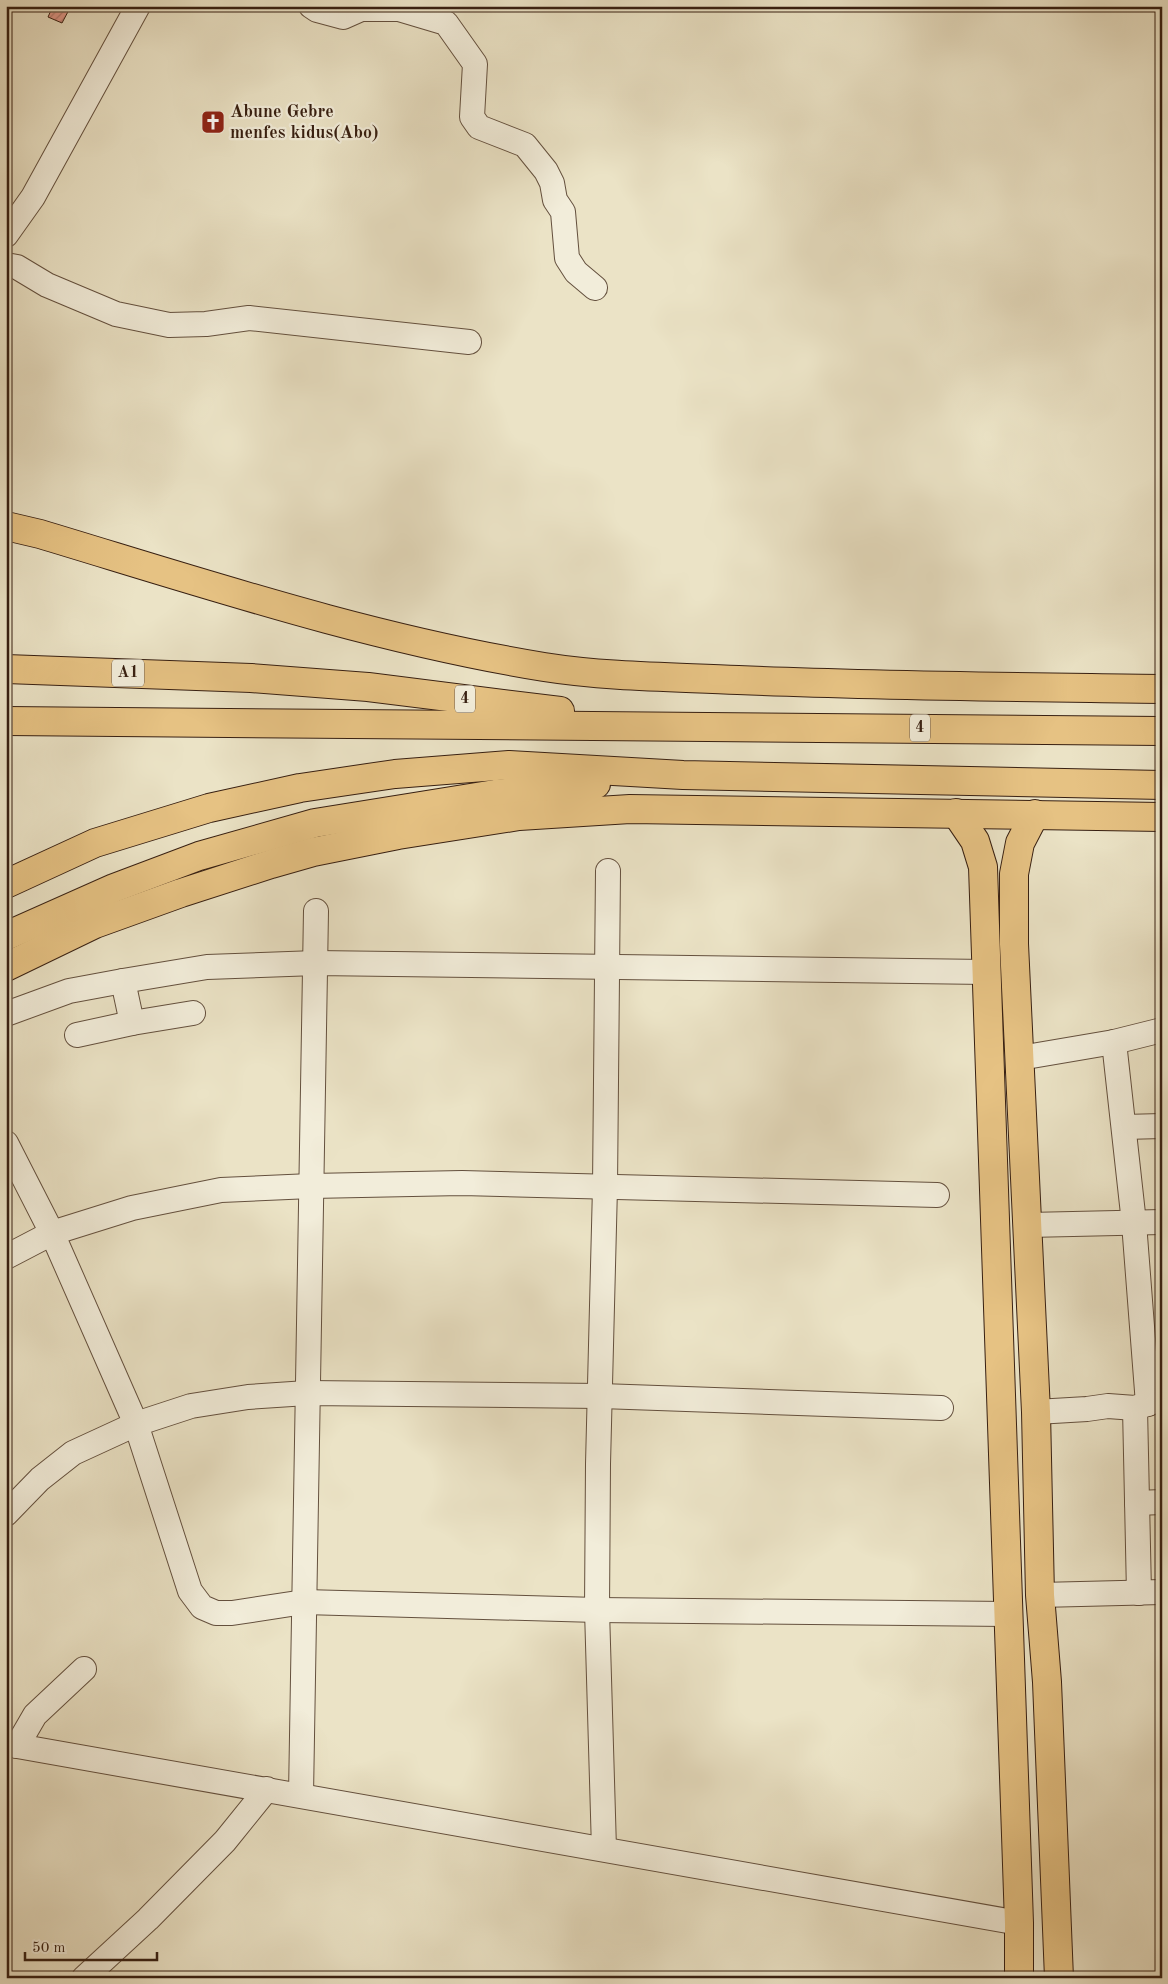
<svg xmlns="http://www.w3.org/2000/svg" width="1168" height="1984" font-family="'Old Standard TT',serif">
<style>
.building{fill:url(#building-hatch);stroke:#371f11}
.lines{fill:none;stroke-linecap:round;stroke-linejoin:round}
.minor-casing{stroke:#64503e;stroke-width:26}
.major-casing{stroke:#371f11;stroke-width:30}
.highway-casing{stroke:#371f11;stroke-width:30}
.minor{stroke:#f2edda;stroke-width:24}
.major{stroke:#e6c283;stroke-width:28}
.highway{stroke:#e6c283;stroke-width:28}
.labels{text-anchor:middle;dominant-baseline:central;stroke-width:4.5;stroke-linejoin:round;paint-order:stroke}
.shield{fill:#f2edda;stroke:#6f5d4d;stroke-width:1}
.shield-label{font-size:16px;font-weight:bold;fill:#371f11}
.poi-label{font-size:18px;font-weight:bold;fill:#371f11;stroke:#f2edda;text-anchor:start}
</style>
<defs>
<pattern id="building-hatch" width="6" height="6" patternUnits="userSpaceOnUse" patternTransform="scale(1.25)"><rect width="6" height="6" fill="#e2998b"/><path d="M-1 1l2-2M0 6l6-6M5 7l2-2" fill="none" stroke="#b87c70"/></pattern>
</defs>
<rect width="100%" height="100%" fill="#ebe3c6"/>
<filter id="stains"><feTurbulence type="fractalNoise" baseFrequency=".004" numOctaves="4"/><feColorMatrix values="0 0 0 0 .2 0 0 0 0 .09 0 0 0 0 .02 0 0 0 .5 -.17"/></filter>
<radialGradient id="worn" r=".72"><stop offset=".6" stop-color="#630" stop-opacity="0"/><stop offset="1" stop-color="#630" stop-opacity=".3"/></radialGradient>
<!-- building -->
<polygon class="building" points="53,6 71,6 62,23 48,17"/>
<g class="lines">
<!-- minor casing -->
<g class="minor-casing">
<g id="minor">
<polyline points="311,6 317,10 343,17 361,9 362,6"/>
<polyline points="361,9 399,9 446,23 475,64 472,117 479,127 525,145 546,171 552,183 555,200 563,212 567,258 576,272 595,288"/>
<polyline points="6,235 33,197 138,6"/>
<polyline points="6,265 17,267 47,285 116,314 169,325 206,324 249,318 469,342"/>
<polyline points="123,981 132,1023"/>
<polyline points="6,1014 69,991 123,981 207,967 316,963 986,972"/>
<polyline points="77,1035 132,1023 193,1013"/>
<polyline points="1114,1042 1134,1223 1148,1404"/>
<polyline points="1020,1058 1114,1042 1162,1030"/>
<polyline points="1124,1127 1162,1126"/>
<polyline points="6,1143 52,1233 136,1424 190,1591 202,1607 216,1613 232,1613 304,1602 597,1610 1007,1614"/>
<polyline points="1028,1225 1162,1222"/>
<polyline points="6,1257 52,1233 132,1208 221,1190 311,1186 462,1183 937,1195"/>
<polyline points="1135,1408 1139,1593"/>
<polyline points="1036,1412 1087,1409 1108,1406 1135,1408 1150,1403"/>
<polyline points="1137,1503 1162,1502"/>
<polyline points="6,1514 40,1479 73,1453 136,1424 191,1406 248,1397 307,1393 601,1396 941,1408"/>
<polyline points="1040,1595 1162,1592"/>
<polyline points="6,1744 1019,1923"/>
<polyline points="17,1746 35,1715 84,1669"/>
<polyline points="301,1795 316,911"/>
<polyline points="604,1849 597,1610 598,1464 605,1187 608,871"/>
<polyline points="84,1978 148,1919 225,1841 267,1789"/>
</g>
</g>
<!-- major casing -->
<g class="major-casing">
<g id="major">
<polyline points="956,813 975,841 983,867 1019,1923 1019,1978"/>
<polyline points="1035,814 1020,843 1014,874 1014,944 1036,1412 1040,1595 1047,1682 1059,1978"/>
</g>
</g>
<!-- highway casing -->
<g class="highway-casing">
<g id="highway">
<path d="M6,526L40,534C206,584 372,639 544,667C607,677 674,677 738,680C879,686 1021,687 1162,689"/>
<polyline points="6,669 251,678 368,687 560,711"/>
<polyline points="6,721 1162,731"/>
<polyline points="6,884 95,843 209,808 300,788 395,774 509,765 683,775 1162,785"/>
<polyline points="6,936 114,888 199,856 315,823 495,794 596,784"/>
<polyline points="6,967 95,924 181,893 271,864 313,852 398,835 519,816 630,809 1162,817"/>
</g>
</g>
<!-- minor -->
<use href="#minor" class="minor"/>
<!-- major -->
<use href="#major" class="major"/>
<!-- highway -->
<use href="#highway" class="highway"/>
</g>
<!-- icons -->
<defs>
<g id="church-square" transform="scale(1.25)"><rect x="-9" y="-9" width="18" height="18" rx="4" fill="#8f2418" stroke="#f2edda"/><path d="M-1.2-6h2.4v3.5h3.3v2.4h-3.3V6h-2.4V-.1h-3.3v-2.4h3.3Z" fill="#fff"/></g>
</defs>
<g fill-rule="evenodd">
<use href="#church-square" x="213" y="122"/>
</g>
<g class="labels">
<!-- shield labels -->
<g class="shield">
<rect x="112" y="659.5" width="32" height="27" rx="4"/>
<rect x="455" y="685.5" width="20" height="27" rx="4"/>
<rect x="910" y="714.5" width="20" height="27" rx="4"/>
</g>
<g class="shield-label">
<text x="128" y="673">A1</text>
<text x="465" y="699">4</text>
<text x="920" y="728">4</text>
</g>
<!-- poi labels -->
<g class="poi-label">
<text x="230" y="112">Abune Gebre<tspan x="230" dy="21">menfes kidus(Abo)</tspan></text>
</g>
</g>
<!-- margin -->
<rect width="1168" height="1984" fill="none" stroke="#ebe3c6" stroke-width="25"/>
<rect x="8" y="8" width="1153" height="1969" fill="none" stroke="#371f11" stroke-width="2.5"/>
<rect x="12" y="12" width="1143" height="1959" fill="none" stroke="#371f11"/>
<!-- scale -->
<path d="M25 1952v8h132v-8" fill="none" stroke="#371f11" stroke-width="2.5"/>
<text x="32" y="1952" font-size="15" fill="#371f11" stroke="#f2edda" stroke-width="4" paint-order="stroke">50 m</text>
<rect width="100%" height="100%" filter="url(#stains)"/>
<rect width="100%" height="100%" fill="url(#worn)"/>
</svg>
